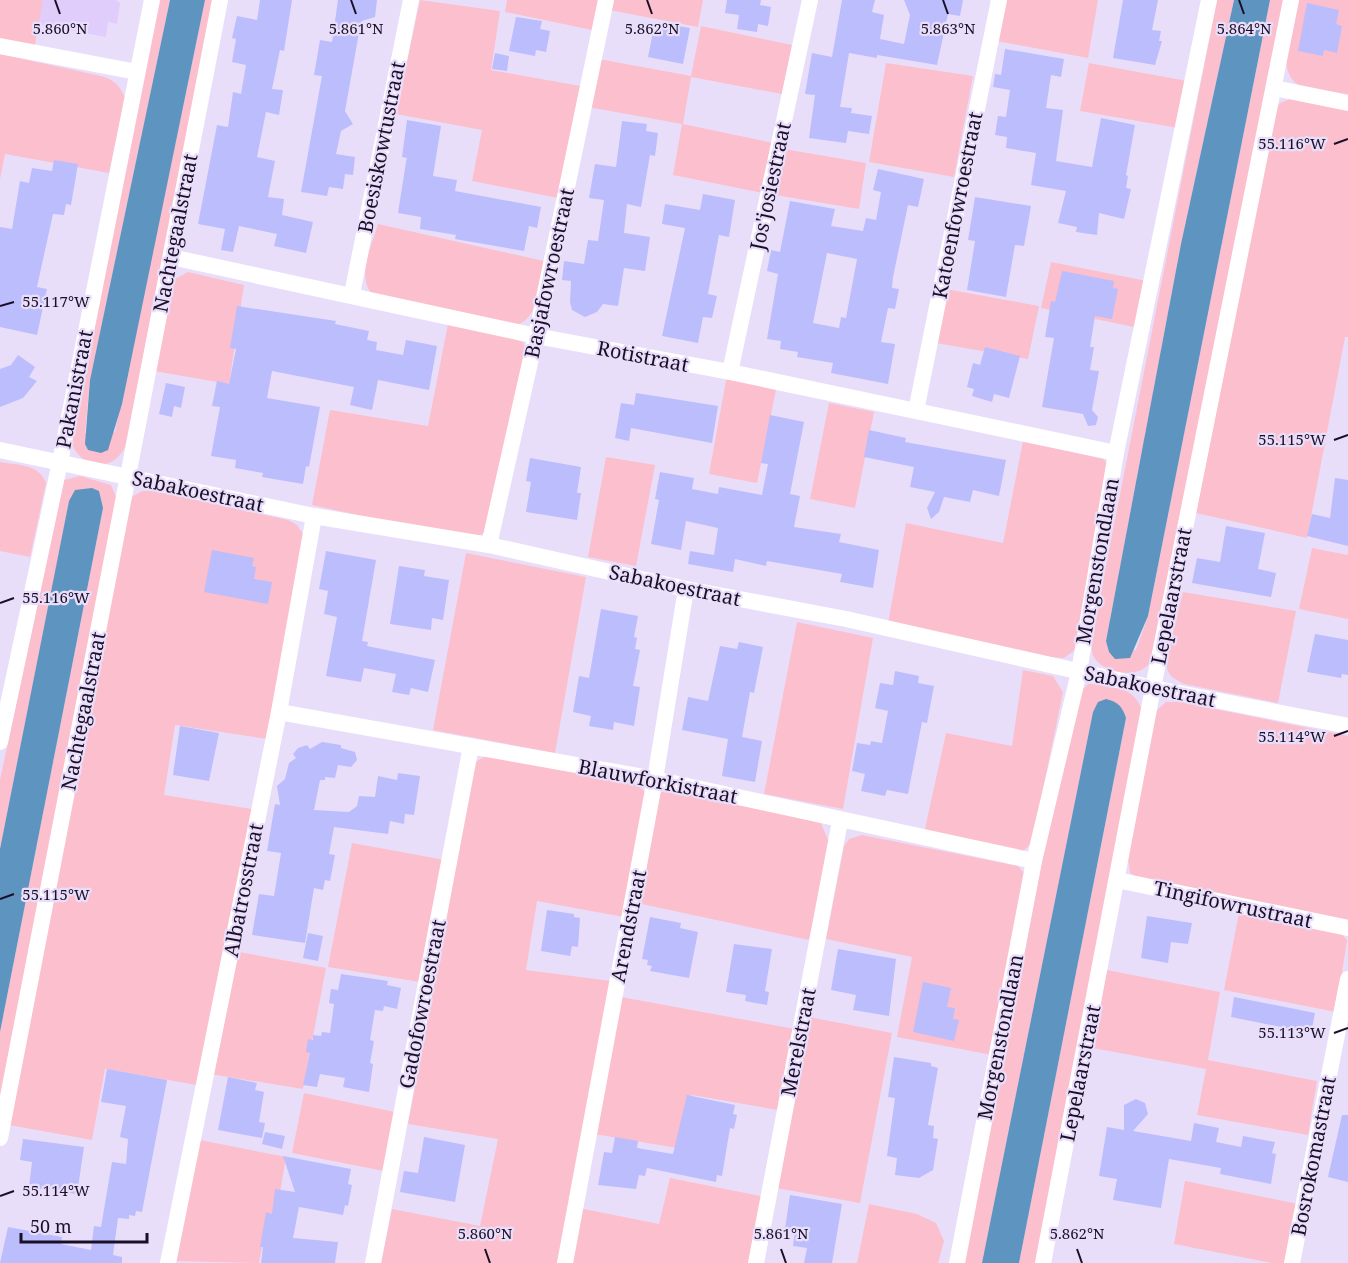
<svg xmlns="http://www.w3.org/2000/svg" width="1348" height="1263" font-family="'Noto Serif',serif">
<style>
.built{fill:#e0cdfc}
.green{fill:#fcbfcd}
.water{fill:#5d94c0}
.building{fill:#bcbdfc;fill-rule:evenodd}
.lines{fill:none;stroke-linecap:round;stroke-linejoin:round}
.minor{stroke:#fff;stroke-width:16}
.ticks{fill:none;stroke:#1b0f28;stroke-width:2}
.labels{text-anchor:middle;dominant-baseline:central;stroke-width:4.5;stroke-linejoin:round;paint-order:stroke}
.street-label{font-size:20px;fill:#1b0f28;stroke:#e9defa}
.ticks-label{font-size:15px;text-anchor:middle;fill:#1b0f28;stroke:#e9defa;stroke-width:4.5;stroke-linejoin:round;paint-order:stroke}
</style>
<rect width="100%" height="100%" fill="#e9defa"/>
<!-- built -->
<polygon class="built" points="40,0 116,0 120,3 117,24 108,22 106,37 36,24"/>
<!-- green -->
<g class="green">
<polygon points="0,0 43,0 35,45 0,39"/>
<path d="M157,0H170L90,380L85,433L115,432L205,0H214L125,447C111,476 76,466 70,438Z"/>
<polygon points="420,0 500,11 491,70 580,86 558,198 472,181 482,130 396,114"/>
<polygon points="507,0 598,0 592,30 505,12"/>
<polygon points="612,0 703,0 698,27 609,10"/>
<polygon points="1006,0 1098,0 1088,58 997,41"/>
<path d="M1217,0H1234L1181,244L1106,641L1109,652L1136,650L1148,616L1270,0H1286L1159,641C1156,649 1153,661 1147,666C1134,679 1100,672 1093,655C1091,650 1092,642 1092,637Z"/>
<path d="M1296,0H1348V95C1333,92 1316,91 1302,86C1273,76 1292,23 1296,0Z"/>
<polygon points="701,26 792,45 782,94 691,77 683,124 773,143 763,193 673,175 682,124 588,107 599,59 691,76"/>
<path d="M0,54L101,76C114,80 120,85 125,98L109,173L5,154L0,179Z"/>
<polygon points="886,63 973,76 954,177 869,162"/>
<polygon points="1089,63 1187,81 1178,128 1080,111"/>
<polygon points="1290,99 1348,109 1348,337 1345,337 1307,538 1196,513 1274,113 1280,103"/>
<polygon points="784,149 866,163 859,209 775,195"/>
<path d="M378,224L544,261C540,285 541,315 516,326L371,293C357,274 372,245 378,224Z"/>
<polygon points="1051,262 1147,281 1139,328 1041,308"/>
<polygon points="188,272 244,285 229,384 154,371 173,280"/>
<polygon points="946,289 1039,306 1028,359 936,343"/>
<polygon points="448,324 518,340 523,342 526,350 488,529 481,535 463,538 312,505 330,410 428,426"/>
<polygon points="727,375 777,385 757,483 709,474"/>
<polygon points="829,403 874,412 855,508 810,499"/>
<polygon points="1023,441 1103,459 1110,466 1076,649 1064,658 1049,657 888,623 906,523 1003,543"/>
<polygon points="606,457 655,465 636,566 588,557"/>
<path d="M0,462C17,465 40,464 46,483L30,557L0,551Z"/>
<polygon points="80,476 111,485 118,502 0,1111 0,1032 103,508 69,502 0,849 0,780 64,480"/>
<polygon points="142,491 155,491 288,520 297,525 303,534 268,739 175,725 164,795 252,809 197,1085 105,1069 92,1140 9,1125 129,504 133,496"/>
<polygon points="1312,548 1348,555 1348,619 1299,609"/>
<polygon points="466,553 586,577 555,753 433,730"/>
<path d="M1183,592L1296,611L1278,703L1184,684C1172,678 1167,675 1166,661Z"/>
<polygon points="797,622 873,638 843,809 764,794"/>
<polygon points="1023,670 1053,676 1063,692 1032,843 1023,851 924,833 946,733 1012,746"/>
<path d="M1088,684C1109,684 1138,688 1142,712L1036,1263H1019L1126,718L1093,712L982,1263H964L1059,774L1082,691Z"/>
<polygon points="1166,702 1180,702 1348,736 1348,920 1143,880 1130,873 1128,858 1155,712"/>
<polygon points="490,754 634,781 645,792 624,917 537,901 526,970 611,981 559,1263 381,1263 392,1209 480,1226 498,1139 408,1124 475,762"/>
<polygon points="669,789 821,823 830,845 809,940 637,903 660,793"/>
<polygon points="862,835 1018,866 1027,876 992,1055 897,1037 912,957 826,939 844,846 849,839"/>
<polygon points="352,843 445,860 420,982 328,967"/>
<polygon points="1239,913 1340,932 1347,940 1336,1012 1224,990"/>
<polygon points="234,951 326,968 303,1089 210,1074"/>
<polygon points="1107,970 1220,992 1208,1060 1317,1081 1308,1135 1197,1115 1206,1069 1093,1048"/>
<polygon points="621,997 795,1029 778,1110 692,1095 683,1149 594,1134"/>
<polygon points="809,1017 892,1033 860,1203 776,1188"/>
<polygon points="304,1093 395,1112 384,1171 292,1153"/>
<polygon points="200,1140 286,1157 276,1217 268,1216 259,1263 174,1261"/>
<polygon points="670,1178 765,1197 751,1263 569,1263 579,1208 659,1224"/>
<polygon points="1185,1181 1298,1204 1285,1263 1272,1263 1174,1244"/>
<polygon points="869,1204 917,1214 936,1223 944,1241 938,1263 857,1263"/>
</g>
<!-- water -->
<g class="water">
<polygon points="170,0 205,0 122,404 108,450 101,453 88,450 85,444 90,380"/>
<polygon points="1234,0 1270,0 1148,616 1130,658 1115,659 1109,652 1106,641 1181,244"/>
<polygon points="92,488 99,491 103,508 0,1032 0,849 69,501 75,490"/>
<path d="M1106,699C1118,702 1122,706 1126,718L1019,1263H982L1093,712L1098,702Z"/>
</g>
<!-- building -->
<g class="building">
<polygon points="260,0 292,0 284,51 280,50 272,89 283,90 279,115 266,112 257,157 275,161 268,197 284,199 282,215 313,222 306,253 274,246 277,234 239,226 233,252 221,250 225,229 198,224 217,125 228,127 233,92 241,94 246,65 232,62 236,39 232,38 237,16 257,20"/>
<polygon points="338,0 377,0 375,17 362,21 360,27 345,111 353,124 341,131 336,154 355,157 353,175 345,174 343,189 329,187 327,196 301,192 322,76 314,75 320,40 332,42"/>
<polygon points="727,0 761,0 760,5 771,7 768,26 758,24 757,32 737,29 739,15 725,13"/>
<polygon points="842,0 875,0 872,12 884,15 880,39 904,44 910,15 904,0 963,0 960,16 948,14 937,65 877,55 877,58 849,53 840,107 852,108 851,113 872,116 869,134 848,131 846,143 809,138 815,95 805,94 812,53 832,57"/>
<polygon points="1123,0 1158,0 1152,30 1161,31 1159,41 1162,41 1155,65 1113,58"/>
<polygon points="1307,3 1339,10 1336,24 1342,26 1337,53 1324,50 1323,56 1298,51"/>
<polygon points="516,17 542,21 540,29 550,31 546,52 536,50 535,56 509,51"/>
<polygon points="655,22 690,28 683,64 648,57"/>
<polygon points="1005,49 1064,59 1061,77 1051,75 1046,108 1063,110 1056,161 1092,167 1101,118 1135,125 1126,175 1128,176 1126,188 1131,189 1124,219 1099,213 1097,235 1076,232 1077,227 1058,223 1066,191 1031,185 1036,153 1006,148 1007,137 995,135 998,116 1006,117 1010,90 993,87 995,74 1001,75"/>
<polygon points="495,53 509,56 507,71 492,69"/>
<polygon points="407,120 441,126 433,176 457,180 455,191 541,207 537,228 529,226 524,251 455,239 456,235 420,229 421,217 398,213 406,162 407,158 402,157"/>
<polygon points="622,121 647,124 646,131 658,133 655,156 650,155 641,207 627,204 624,233 650,237 645,271 624,268 618,306 603,304 597,312 585,317 572,310 570,302 571,281 562,280 564,261 584,264 588,240 598,241 604,200 589,198 595,164 616,167"/>
<polygon points="54,160 78,164 71,205 66,204 64,215 53,214 37,287 47,289 37,335 0,327 0,227 12,229 20,181 29,183 32,168 52,171"/>
<path d="M878,169L924,179L918,207L908,205L893,277L892,288L899,289L895,309L888,308L881,342L895,344L888,384L831,373L833,363L797,357L798,352L780,349L781,341L767,339L778,274L767,271L771,250L780,252L790,201L835,209L831,226L863,231L866,218L876,220L881,192L873,190ZM827,253L857,259L846,318L841,317L839,328L813,323Z"/>
<polygon points="703,194 735,200 729,237 719,235 708,294 717,296 712,318 703,317 698,343 662,336 685,228 662,224 665,204 700,210"/>
<polygon points="975,197 1031,206 1024,246 1015,245 1006,297 967,290 975,241 968,240"/>
<polygon points="1062,271 1114,281 1113,288 1118,289 1112,319 1095,316 1090,347 1094,347 1090,370 1099,371 1092,410 1098,417 1096,425 1088,426 1083,414 1042,407 1054,338 1045,337 1051,301 1055,302"/>
<polygon points="237,306 336,321 335,324 369,331 367,340 377,342 376,350 403,355 406,340 437,346 429,390 378,380 372,410 350,405 354,387 272,371 267,398 320,407 309,467 306,466 303,484 262,477 263,473 235,468 236,460 211,456 220,407 212,406 217,381 229,384 236,349 230,348"/>
<polygon points="985,347 1020,356 1009,398 994,394 992,402 972,396 974,389 967,387 973,363 980,365"/>
<polygon points="18,355 35,367 29,377 37,381 23,398 0,407 0,369 11,365"/>
<polygon points="166,383 185,387 181,408 174,406 172,417 159,414"/>
<polygon points="636,393 718,406 712,443 631,428 629,441 615,438 621,403 634,405"/>
<polygon points="770,415 804,422 790,494 800,496 794,527 841,534 839,542 879,550 873,588 840,582 842,574 767,561 766,566 735,559 733,572 688,564 690,551 714,555 718,528 686,521 681,550 651,544 659,500 655,499 660,472 694,478 692,489 718,494 719,487 762,495 768,464 761,463"/>
<polygon points="869,430 906,438 905,442 1006,460 999,496 973,490 970,502 944,497 939,512 931,519 927,508 935,492 910,487 914,467 864,457"/>
<polygon points="530,458 581,467 577,493 581,493 577,520 526,512 531,482 526,481"/>
<polygon points="1335,478 1348,480 1348,546 1307,536 1312,514 1330,518"/>
<polygon points="1226,526 1265,533 1258,569 1276,573 1271,597 1192,583 1197,558 1220,562"/>
<polygon points="212,550 254,558 252,566 256,567 254,579 272,582 268,604 204,592"/>
<polygon points="326,551 376,560 362,641 368,642 367,646 435,660 428,692 411,688 409,695 392,692 396,674 364,668 361,682 326,676 337,617 324,614 328,591 319,589"/>
<polygon points="399,566 425,570 424,576 449,580 443,620 432,618 431,630 390,624"/>
<polygon points="601,609 638,616 634,637 637,638 635,649 640,650 633,686 640,687 634,726 614,722 613,730 589,726 591,716 573,712 579,676 589,678"/>
<polygon points="1315,634 1348,640 1348,675 1342,674 1341,678 1307,672"/>
<polygon points="739,642 763,647 754,693 750,692 742,737 762,741 755,782 722,776 728,739 682,730 688,697 708,701 720,646 737,649"/>
<polygon points="895,671 919,676 918,683 934,686 927,723 922,722 908,794 887,790 885,796 861,791 865,774 852,771 857,743 870,745 871,741 882,743 888,711 875,708 880,683 893,685"/>
<polygon points="180,726 219,733 209,781 173,775"/>
<polygon points="322,742 341,745 341,748 355,752 357,760 351,767 338,765 335,778 325,777 325,780 320,780 314,810 349,812 357,806 359,796 375,797 378,776 397,780 398,773 420,776 414,815 405,814 404,824 390,821 388,834 334,827 329,854 335,855 330,881 325,880 323,890 314,888 305,943 252,935 259,894 274,896 281,853 267,851 275,804 280,805 277,786 285,779 289,763 296,758 293,754 298,748 307,745 310,749"/>
<polygon points="547,910 574,914 574,917 580,918 578,947 572,946 570,956 541,951"/>
<polygon points="1147,916 1192,923 1188,944 1171,942 1168,963 1141,958"/>
<polygon points="650,917 681,923 680,928 698,932 689,978 650,971 652,966 647,965 648,960 642,959"/>
<polygon points="308,933 323,936 318,961 303,958"/>
<polygon points="734,944 772,949 765,991 769,992 767,1005 745,1001 746,995 726,992"/>
<polygon points="838,949 896,959 889,1016 853,1010 856,995 831,990"/>
<polygon points="341,974 388,981 387,985 401,988 397,1009 384,1006 383,1011 375,1010 370,1040 374,1041 370,1063 373,1064 369,1092 343,1087 345,1078 320,1074 317,1087 303,1085 310,1053 306,1052 308,1039 313,1040 313,1035 321,1036 322,1032 330,1033 334,1004 329,1003 331,989 338,990"/>
<polygon points="923,982 951,988 947,1007 955,1008 953,1019 959,1020 954,1041 913,1032"/>
<polygon points="1234,997 1315,1013 1311,1033 1231,1017"/>
<polygon points="894,1057 931,1063 931,1066 938,1068 928,1125 934,1126 933,1138 938,1139 933,1170 919,1178 895,1175 897,1158 887,1156 895,1098 888,1097"/>
<polygon points="107,1069 167,1080 142,1212 136,1211 135,1216 129,1215 129,1219 118,1218 113,1255 122,1257 122,1263 0,1263 8,1227 62,1237 61,1244 91,1250 94,1226 101,1227 112,1162 126,1164 128,1139 120,1137 126,1106 101,1102"/>
<polygon points="228,1077 257,1083 255,1090 264,1092 259,1122 265,1123 262,1138 218,1130"/>
<polygon points="687,1095 735,1105 733,1114 737,1115 734,1129 730,1128 722,1176 717,1175 716,1182 647,1168 645,1176 639,1175 636,1189 598,1185 604,1152 612,1153 615,1137 638,1141 637,1148 673,1154"/>
<polygon points="1136,1099 1145,1103 1148,1114 1133,1131 1191,1141 1194,1123 1219,1128 1216,1142 1241,1147 1243,1136 1275,1142 1272,1153 1276,1154 1271,1184 1220,1174 1221,1168 1169,1159 1161,1208 1113,1200 1117,1179 1099,1176 1107,1127 1124,1130 1124,1105"/>
<polygon points="1342,1115 1348,1115 1348,1182 1328,1177"/>
<polygon points="265,1132 285,1136 282,1149 262,1144"/>
<polygon points="424,1137 465,1145 455,1202 400,1192 404,1171 418,1173"/>
<polygon points="23,1139 84,1147 77,1194 29,1187 32,1162 20,1160"/>
<polygon points="283,1156 351,1169 348,1184 352,1185 348,1206 345,1205 343,1215 299,1207 293,1238 338,1242 335,1263 261,1263 263,1247 260,1247 266,1212 272,1214 275,1189 295,1192"/>
<polygon points="790,1195 842,1204 832,1263 804,1263 807,1248 793,1246 795,1231 785,1229"/>
</g>
<g class="lines">
<!-- minor -->
<g class="minor">
<polyline points="0,46 137,72"/>
<polyline points="1274,88 1348,103"/>
<polyline points="171,257 536,336 730,372 1116,453"/>
<polyline points="352,294 411,0"/>
<polyline points="730,372 810,0"/>
<polyline points="916,411 999,0"/>
<polyline points="0,450 314,516 489,545 686,589 846,619 1153,688 1348,726"/>
<polyline points="489,545 536,336 606,0"/>
<polyline points="279,712 655,779 1034,861"/>
<polyline points="0,742 60,462 152,0"/>
<polyline points="1117,880 1348,928"/>
<polyline points="0,1138 220,0"/>
<polyline points="168,1263 279,712 314,516"/>
<polyline points="373,1263 471,746"/>
<polyline points="565,1263 655,779 686,589"/>
<polyline points="756,1263 840,821"/>
<polyline points="957,1263 1034,861 1079,672 1116,453 1209,0"/>
<polyline points="1043,1263 1153,688 1291,0"/>
<polyline points="1292,1263 1348,979"/>
</g>
</g>
<!-- ticks -->
<path class="ticks" d="M55,0L60,14M351,0L356,14M647,0L652,14M943,0L948,14M1239,0L1244,14M1334,144L1348,139M0,306L14,302M1334,440L1348,435M0,603L14,598M1334,736L1348,731M0,899L14,894M1334,1033L1348,1028M0,1196L14,1191M485,1249L490,1263M781,1249L786,1263M1077,1249L1082,1263"/>
<g class="labels">
<!-- street labels -->
<g class="street-label">
<text transform="translate(381 147) rotate(-79)">Boesiskowtustraat</text>
<text transform="translate(770 186) rotate(-78)">Jos'josiestraat</text>
<text transform="translate(957 205) rotate(-79)">Katoenfowroestraat</text>
<text transform="translate(175 233) rotate(-79)">Nachtegaalstraat</text>
<text transform="translate(549 273) rotate(-78)">Basjafowroestraat</text>
<text transform="translate(643 356) rotate(11)">Rotistraat</text>
<text transform="translate(74 389) rotate(-79)">Pakanistraat</text>
<text transform="translate(198 491) rotate(12)">Sabakoestraat</text>
<text transform="translate(1097 561) rotate(-80)">Morgenstondlaan</text>
<text transform="translate(675 585) rotate(12)">Sabakoestraat</text>
<text transform="translate(1171 596) rotate(-79)">Lepelaarstraat</text>
<text transform="translate(1150 686) rotate(12)">Sabakoestraat</text>
<text transform="translate(83 711) rotate(-79)">Nachtegaalstraat</text>
<text transform="translate(658 781) rotate(11)">Blauwforkistraat</text>
<text transform="translate(243 890) rotate(-79)">Albatrosstraat</text>
<text transform="translate(1233 904) rotate(12)">Tingifowrustraat</text>
<text transform="translate(628 926) rotate(-79)">Arendstraat</text>
<text transform="translate(422 1004) rotate(-79)">Gadofowroestraat</text>
<text transform="translate(1000 1037) rotate(-79)">Morgenstondlaan</text>
<text transform="translate(798 1042) rotate(-79)">Merelstraat</text>
<text transform="translate(1080 1073) rotate(-79)">Lepelaarstraat</text>
<text transform="translate(1313 1156) rotate(-79)">Bosrokomastraat</text>
</g>
</g>
<g class="ticks-label">
<text x="948" y="34">5.863°N</text>
<text x="1244" y="34">5.864°N</text>
<text x="60" y="34">5.860°N</text>
<text x="356" y="34">5.861°N</text>
<text x="652" y="34">5.862°N</text>
<text x="1292" y="149">55.116°W</text>
<text x="56" y="307">55.117°W</text>
<text x="1292" y="445">55.115°W</text>
<text x="56" y="603">55.116°W</text>
<text x="1292" y="742">55.114°W</text>
<text x="56" y="900">55.115°W</text>
<text x="1292" y="1038">55.113°W</text>
<text x="56" y="1196">55.114°W</text>
<text x="485" y="1239">5.860°N</text>
<text x="781" y="1239">5.861°N</text>
<text x="1077" y="1239">5.862°N</text>
</g>
<!-- scale -->
<path d="M21 1233v9h126v-9" fill="none" stroke="#1b0f28" stroke-width="3"/>
<text x="30" y="1233" font-size="18" fill="#1b0f28" stroke="#e9defa" stroke-width="4.5" paint-order="stroke">50 m</text>
</svg>
